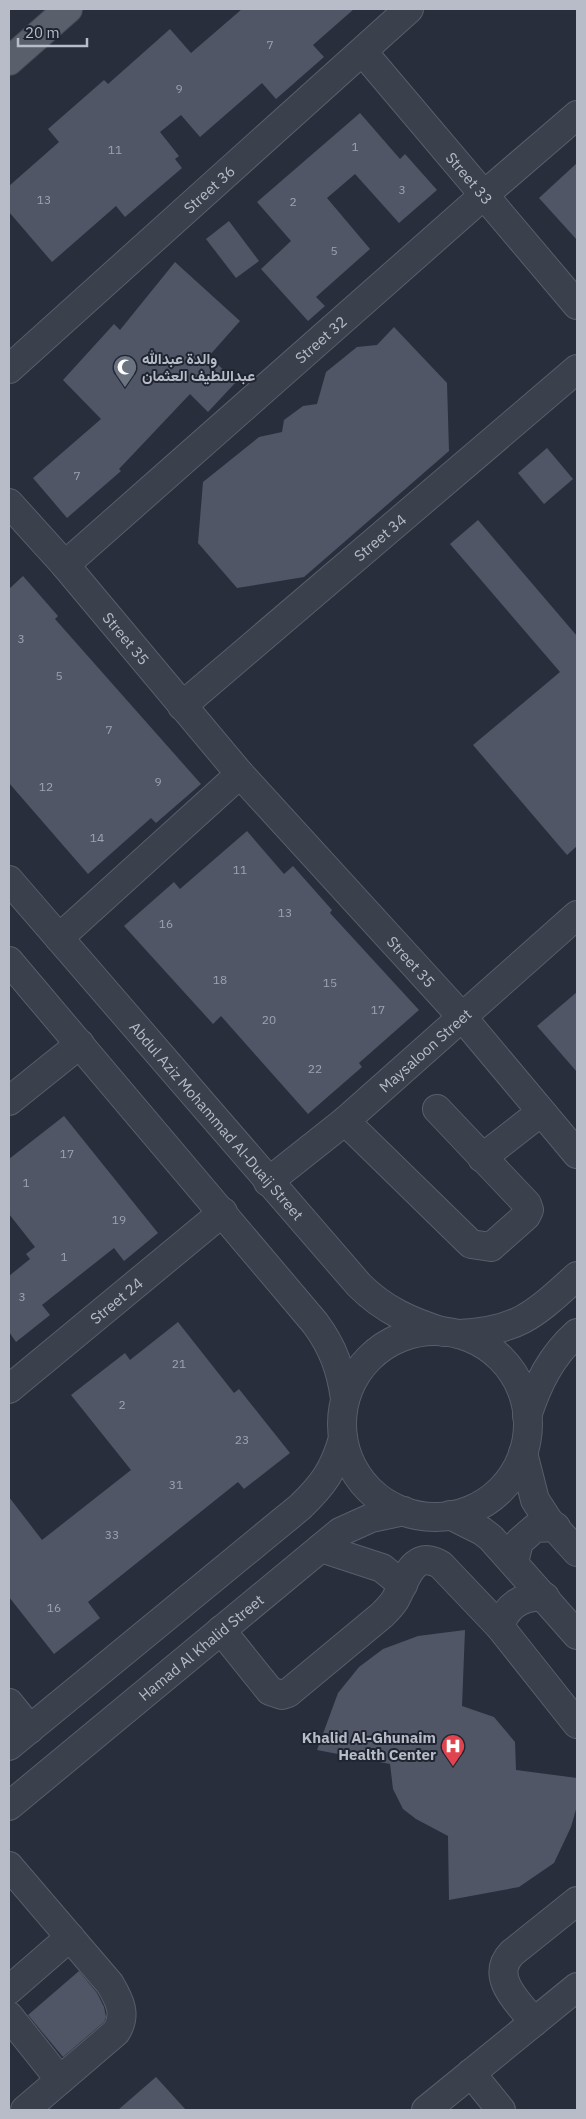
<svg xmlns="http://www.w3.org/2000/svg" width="586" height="2119" font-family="'IBM Plex Sans',Vazirmatn,sans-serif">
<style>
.building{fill:#515667}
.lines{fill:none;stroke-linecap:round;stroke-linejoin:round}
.minor-casing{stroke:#595e6b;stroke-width:30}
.major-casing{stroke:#454956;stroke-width:30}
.minor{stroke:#3b404d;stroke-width:28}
.major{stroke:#5a5f6c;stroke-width:28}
.labels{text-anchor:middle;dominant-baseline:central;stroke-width:4;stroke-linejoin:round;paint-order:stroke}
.number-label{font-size:12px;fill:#9ea2b0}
.street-label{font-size:15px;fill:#b8bbc8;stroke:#202532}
.poi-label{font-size:15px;font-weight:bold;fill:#b8bbc8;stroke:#202532;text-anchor:start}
</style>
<rect width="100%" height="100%" fill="#282e3c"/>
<!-- building -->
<g class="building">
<polygon points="242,9 354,9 313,45 324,57 276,99 262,83 200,137 181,115 160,132 179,156 175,159 182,168 125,217 116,206 52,262 9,212 9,186 59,142 48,129 104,80 108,84 170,29 191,53"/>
<polygon points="360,113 400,159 405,154 437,190 399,223 355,174 327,198 370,249 316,297 325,306 308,321 261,269 291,241 257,202"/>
<polygon points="577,163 577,240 539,198"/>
<polygon points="229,221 259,261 236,278 206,239"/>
<polygon points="175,262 240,321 209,356 236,382 208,412 190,394 119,469 121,471 67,518 33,478 101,419 63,380 114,324 120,330"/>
<polygon points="394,327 447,383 449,451 304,577 237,588 198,543 203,482 259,437 282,432 284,420 303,406 317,404 326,372 357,347 377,345"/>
<polygon points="547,448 573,479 544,504 518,473"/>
<polygon points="478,520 577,636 577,846 567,855 473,745 560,672 450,544"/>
<polygon points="23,576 58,616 55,619 201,784 156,823 151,818 88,874 9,783 9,589"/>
<polygon points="247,831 284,874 293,866 332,910 330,913 419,1010 359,1063 362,1067 308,1114 221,1016 213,1024 124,926 174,882 180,889"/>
<polygon points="577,992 577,1072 537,1026"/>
<polygon points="64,1116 158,1233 124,1261 114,1248 42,1305 50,1315 16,1342 9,1332 9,1276 30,1259 26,1254 35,1247 9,1214 9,1159"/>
<polygon points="178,1322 234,1393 239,1389 290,1453 244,1489 238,1482 88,1602 100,1618 54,1654 9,1597 9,1497 42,1540 131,1470 71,1395 125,1353 130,1360"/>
<polygon points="465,1630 462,1706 494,1717 515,1742 516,1770 577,1778 577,1806 571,1827 554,1863 519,1887 449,1900 448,1836 416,1819 403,1809 393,1789 390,1764 317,1750 338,1693 359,1667 383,1649 418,1636"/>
<polygon points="79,1971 97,1993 104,2007 106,2017 104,2022 63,2057 28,2015"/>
<polygon points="156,2077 186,2110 118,2110"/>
</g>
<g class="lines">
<!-- minor casing -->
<g class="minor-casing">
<g id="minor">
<path id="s1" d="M363,52L577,305"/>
<path id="s2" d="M9,369L409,9"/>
<path id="s3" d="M9,503L65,565L240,774L463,1018L577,1154"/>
<path id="s4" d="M65,565L484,195L577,115"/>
<path id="s5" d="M182,706L577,369"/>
<path id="s6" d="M9,880L359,1285C384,1310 411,1322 444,1332"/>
<polyline points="59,938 240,774"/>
<path d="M9,961L315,1323C333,1347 341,1370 345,1399"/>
<polyline points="9,1101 80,1044"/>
<polyline points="345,1121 471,1244 491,1247 526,1216 529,1210 527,1204 437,1109"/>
<polyline points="482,1158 541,1112"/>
<path id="s7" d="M268,1182L345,1121L577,915"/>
<circle cx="435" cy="1424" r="93"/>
<path d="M459,1334C519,1331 535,1314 577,1276"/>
<path id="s8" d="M9,1389L223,1212"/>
<path d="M527,1416C538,1383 551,1356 577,1333"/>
<polyline points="523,1453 535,1500 548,1520 577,1552"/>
<polyline points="450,1515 482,1531 491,1538 577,1635"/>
<polyline points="321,1548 382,1568 403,1585"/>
<polyline points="514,1562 519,1542 535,1528 556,1527"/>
<path d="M500,1627C506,1606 522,1595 545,1597"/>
<path d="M221,1630L270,1691L282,1695L288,1693L382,1615C387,1610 392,1605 395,1600C406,1581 412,1548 441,1565L500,1627L577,1724"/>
<polyline points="9,1703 30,1729"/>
<path d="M9,1746L300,1507C323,1485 334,1470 343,1438"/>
<path id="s9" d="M9,1806L340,1532L371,1518L404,1511"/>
<path d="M9,1866L110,1984C120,2001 127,2015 116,2032L25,2110"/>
<polyline points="9,1990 70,1937"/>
<polyline points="9,2016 60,2080"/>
<path d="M534,2022C518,2002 489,1977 512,1953L577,1901"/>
<polyline points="471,2073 501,2110"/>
<polyline points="426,2110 577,1987"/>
</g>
</g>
<!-- major casing -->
<g class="major-casing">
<polyline id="major" points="9,61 68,9"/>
</g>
<!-- minor -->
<use href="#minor" class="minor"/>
<!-- major -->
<use href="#major" class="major"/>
</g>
<!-- icons -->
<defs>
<g id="mosque-pin" transform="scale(1.25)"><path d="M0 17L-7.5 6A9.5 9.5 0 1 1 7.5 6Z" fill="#6b7280" stroke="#202532"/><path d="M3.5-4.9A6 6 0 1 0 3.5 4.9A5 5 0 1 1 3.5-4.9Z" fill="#fff"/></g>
<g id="hospital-pin" transform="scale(1.25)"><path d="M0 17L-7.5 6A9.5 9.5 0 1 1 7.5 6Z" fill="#e0444e" stroke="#202532"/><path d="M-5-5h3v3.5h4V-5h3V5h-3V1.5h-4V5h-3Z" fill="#fff"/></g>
</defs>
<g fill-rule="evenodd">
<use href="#mosque-pin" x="125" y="367"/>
<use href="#hospital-pin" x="453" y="1746"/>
</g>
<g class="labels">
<!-- number labels -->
<g class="number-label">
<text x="270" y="44">7</text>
<text x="179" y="88">9</text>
<text x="355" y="146">1</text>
<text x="115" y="149">11</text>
<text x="402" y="189">3</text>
<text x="44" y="199">13</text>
<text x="293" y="201">2</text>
<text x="334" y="250">5</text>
<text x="77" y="475">7</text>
<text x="21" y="638">3</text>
<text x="59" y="675">5</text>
<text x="109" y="729">7</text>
<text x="158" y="781">9</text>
<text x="46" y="786">12</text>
<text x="97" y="837">14</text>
<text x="240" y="869">11</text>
<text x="285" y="912">13</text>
<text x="166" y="923">16</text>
<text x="220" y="979">18</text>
<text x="330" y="982">15</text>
<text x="378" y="1009">17</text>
<text x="269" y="1019">20</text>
<text x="315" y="1068">22</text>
<text x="67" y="1153">17</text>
<text x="26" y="1182">1</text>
<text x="119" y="1219">19</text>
<text x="64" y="1256">1</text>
<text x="22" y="1296">3</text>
<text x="179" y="1363">21</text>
<text x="122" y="1404">2</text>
<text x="242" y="1439">23</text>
<text x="176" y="1484">31</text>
<text x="112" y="1534">33</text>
<text x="54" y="1607">16</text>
</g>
<!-- street labels -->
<g class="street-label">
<text stroke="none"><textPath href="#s1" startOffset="165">Street 33</textPath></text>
<text stroke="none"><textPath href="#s2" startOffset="269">Street 36</textPath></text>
<text stroke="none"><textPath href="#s4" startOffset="341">Street 32</textPath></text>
<text stroke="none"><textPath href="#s5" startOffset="260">Street 34</textPath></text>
<text stroke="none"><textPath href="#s3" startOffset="179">Street 35</textPath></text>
<text stroke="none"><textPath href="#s3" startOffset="610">Street 35</textPath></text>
<text stroke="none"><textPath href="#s7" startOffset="205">Maysaloon Street</textPath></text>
<text stroke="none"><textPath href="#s6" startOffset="318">Abdul Aziz Mohammad Al-Duaij Street</textPath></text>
<text stroke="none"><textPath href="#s8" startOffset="139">Street 24</textPath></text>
<text stroke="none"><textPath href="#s9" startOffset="249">Hamad Al Khalid Street</textPath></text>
</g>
<!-- poi labels -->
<g class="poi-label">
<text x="142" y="358">والدة عبدالله<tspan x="142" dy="17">عبداللطيف العثمان</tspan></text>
<text x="436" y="1737" text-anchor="end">Khalid Al-Ghunaim<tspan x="436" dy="17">Health Center</tspan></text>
</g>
</g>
<!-- border -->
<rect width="586" height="2119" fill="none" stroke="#b8bbc8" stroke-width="20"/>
<!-- scale -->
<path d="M18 38v8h69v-8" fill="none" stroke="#b8bbc8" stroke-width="2.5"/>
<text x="25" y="38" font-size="15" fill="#b8bbc8" stroke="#202532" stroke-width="4" paint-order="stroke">20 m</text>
</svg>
